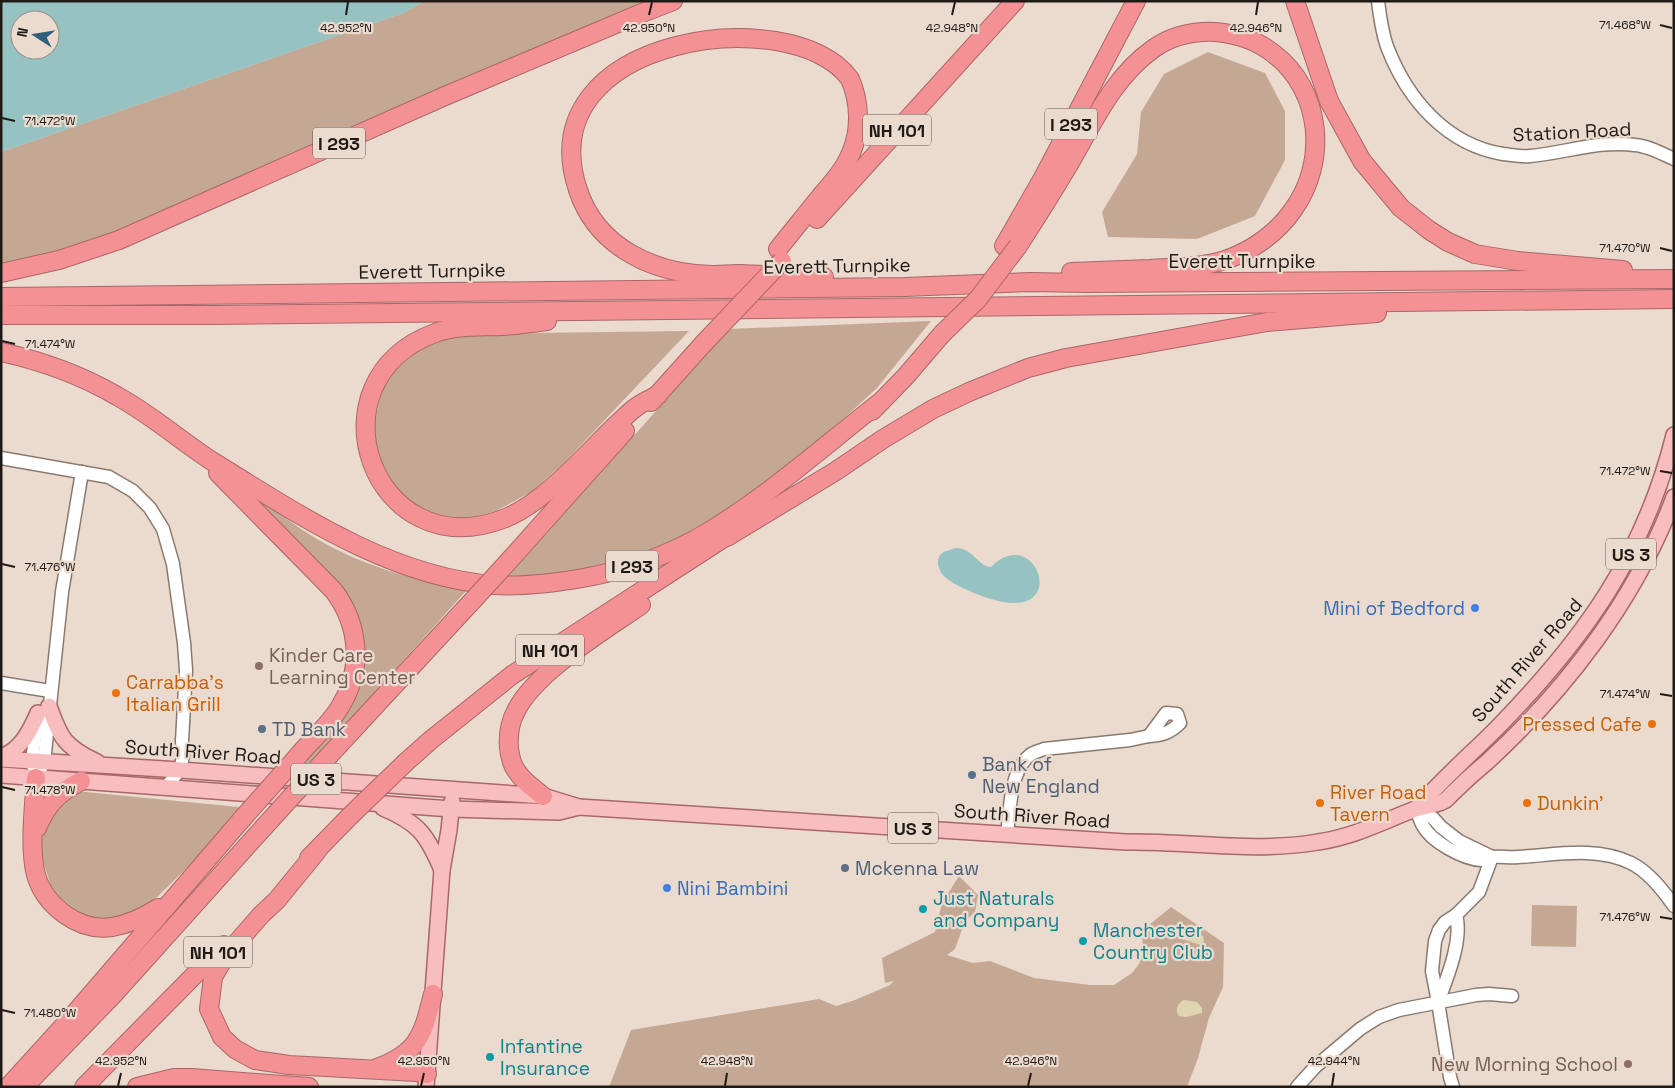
<svg xmlns="http://www.w3.org/2000/svg" width="1675" height="1088" font-family="'Space Grotesk',sans-serif">
<style>
.green{fill:#c5a894}
.sand{fill:#dfd5b0}
.water{fill:#96c2c2;fill-rule:evenodd}
.lines{fill:none;stroke-linecap:round;stroke-linejoin:round}
.minor-casing{stroke:#897a70;stroke-width:15}
.major-casing{stroke:#a96768;stroke-width:18}
.highway-casing{stroke:#a96768;stroke-width:20}
.minor{stroke:#fff;stroke-width:12}
.major{stroke:#f8bdbf;stroke-width:15}
.highway{stroke:#f49194;stroke-width:18}
.highway-bridge-casing{stroke:#a96768;stroke-width:20;stroke-linecap:butt}
.highway-bridge{stroke:#f49194;stroke-width:18}
.ticks{fill:none;stroke:#1f1a16;stroke-width:2}
.shop-dot{fill:#3f7fe0;stroke:#ebdbcf;stroke-width:2}
.education-dot{fill:#8d6e63;stroke:#ebdbcf;stroke-width:2}
.food-dot{fill:#e8710a;stroke:#ebdbcf;stroke-width:2}
.service-dot{fill:#5c6f8a;stroke:#ebdbcf;stroke-width:2}
.culture-dot{fill:#0f9aa8;stroke:#ebdbcf;stroke-width:2}
.labels{text-anchor:middle;dominant-baseline:central;stroke-width:4.5;stroke-linejoin:round;paint-order:stroke}
.shield{fill:#ebdbcf;stroke:#5c544e;stroke-width:1}
.shield-label{font-size:18px;font-weight:bold;fill:#1f1a16}
.street-label{font-size:19px;fill:#1f1a16;stroke:#ebdbcf}
.shop-label{font-size:19px;fill:#366cbe;stroke:#ebdbcf;text-anchor:end}
.education-label{font-size:19px;fill:#785e54;stroke:#ebdbcf;text-anchor:start}
.food-label{font-size:19px;fill:#c56008;stroke:#ebdbcf;text-anchor:start}
.service-label{font-size:19px;fill:#4e5e75;stroke:#ebdbcf;text-anchor:start}
.culture-label{font-size:19px;fill:#0d838f;stroke:#ebdbcf;text-anchor:start}
.ticks-label{font-size:12px;text-anchor:middle;fill:#1f1a16;stroke:#ebdbcf;stroke-width:4.5;stroke-linejoin:round;paint-order:stroke}
</style>
<rect width="100%" height="100%" fill="#ebdbcf"/>
<!-- green -->
<g class="green">
<polygon points="424,1 657,1 103,245 1,273 1,152 403,13"/>
<polygon points="1208,52 1265,73 1285,111 1285,160 1255,216 1197,239 1108,237 1102,212 1137,154 1141,112 1164,74"/>
<polygon points="931,321 877,388 807,452 732,507 653,552 560,574 508,577 729,329"/>
<polygon points="689,331 564,463 531,492 496,511 463,520 433,513 409,502 395,487 376,455 374,426 382,387 403,357 413,350 455,334"/>
<path d="M243,486C266,503 288,521 312,536C359,565 412,579 466,591L310,764L303,762L346,712L360,686L363,665L358,621Z"/>
<polygon points="75,791 239,807 204,851 151,903 118,921 102,920 86,916 62,900 51,886 42,858 42,835 59,800"/>
<polygon points="959,876 978,895 975,912 965,921 955,949 947,955 973,963 990,961 1034,978 1090,985 1114,985 1132,973 1139,964 1143,952 1142,931 1171,907 1224,943 1223,987 1209,1018 1198,1058 1187,1087 609,1087 631,1030 819,999 836,1006 855,1000 890,985 894,981 885,983 882,958 935,932 942,903"/>
<polygon points="1532,905 1577,906 1576,947 1531,946"/>
</g>
<!-- sand -->
<g class="sand">
<polygon points="1182,929 1186,929 1203,936 1204,940 1203,945 1200,945 1179,938 1178,932"/>
<path d="M1184,1000L1197,1002L1202,1008V1013L1186,1017L1179,1016C1174,1010 1178,1003 1184,1000Z"/>
</g>
<!-- water -->
<g class="water">
<path d="M1,1H424L403,13L1,152ZM20,20H50V50H20Z"/>
<path d="M955,548C974,548 977,566 991,567C1036,521 1073,624 991,599C981,596 953,585 946,578C940,573 934,561 941,554C944,551 951,550 955,548Z"/>
</g>
<g class="lines">
<!-- minor casing -->
<g class="minor-casing">
<g id="minor">
<path d="M1378,1C1380,17 1382,34 1388,49C1408,100 1447,145 1503,154C1512,155 1521,157 1530,156C1565,153 1599,140 1635,145C1648,146 1661,153 1674,159"/>
<polyline points="1,458 109,477 133,491 150,508 163,529 173,564 184,643 186,670 182,741 183,756 180,770 166,787"/>
<polyline points="1,683 50,691"/>
<path d="M1166,713L1177,714L1180,723C1170,733 1162,735 1149,736Z"/>
<polyline points="34,769 32,761 37,720"/>
<polyline points="36,778 44,762 62,592 82,472"/>
<path d="M1416,809C1418,814 1420,821 1423,826C1432,842 1463,859 1481,860C1485,860 1488,858 1492,857C1500,856 1510,858 1518,857C1555,855 1596,846 1631,863C1649,872 1663,890 1674,906"/>
<polyline points="1416,809 1433,818 1441,827 1459,841 1492,857"/>
<path d="M1007,834C1010,810 1010,770 1030,755C1034,752 1039,751 1044,749L1130,740L1149,736"/>
<path d="M1438,1002C1447,978 1463,940 1456,915"/>
<polyline points="1297,1087 1315,1067 1360,1029 1379,1017 1399,1010 1476,995 1489,994 1512,996"/>
<polyline points="1453,1087 1450,1077 1438,1002 1432,971 1435,941 1439,930 1445,922 1456,915 1479,892 1492,857"/>
</g>
</g>
<!-- major casing -->
<g class="major-casing">
<g id="major">
<path d="M49,706C60,738 65,747 97,762"/>
<path d="M1,757C21,750 30,731 38,713"/>
<path d="M1,759L180,770L543,796L579,807L1126,842C1190,841 1254,853 1318,842C1353,837 1382,822 1415,809C1423,806 1435,806 1444,801C1448,799 1451,794 1455,791C1465,781 1475,772 1486,763C1565,691 1637,598 1674,497"/>
<polyline points="1,775 451,809 559,812 579,807"/>
<path d="M383,808C419,823 427,835 442,870"/>
<path d="M1416,809C1441,780 1470,755 1497,728C1583,640 1644,556 1674,435"/>
<polyline points="426,1087 442,870 449,830 452,801"/>
</g>
</g>
<!-- highway casing -->
<g class="highway-casing">
<g id="highway">
<polyline points="1295,1 1329,101 1362,161 1401,208 1429,230 1448,242 1475,254 1518,261 1623,270"/>
<polyline points="817,219 1015,1"/>
<polyline points="1004,246 1043,178 1136,1"/>
<path d="M1018,246C1035,220 1052,193 1068,166C1092,125 1113,77 1153,49C1171,36 1194,31 1216,32C1237,34 1258,41 1274,54C1322,91 1328,162 1293,210C1278,232 1253,250 1228,259C1202,268 1177,267 1150,269C1124,270 1098,271 1071,272"/>
<path d="M778,249C792,232 806,214 820,197C832,183 844,170 851,153C861,130 860,102 850,79C794,0 526,35 578,190C597,248 655,274 712,275C721,275 730,274 739,274C768,275 796,276 824,277"/>
<polyline points="1,273 59,260 119,240 445,96 637,15 673,1"/>
<polyline points="1,297 905,287 1030,282 1087,283 1674,279"/>
<polyline points="1,315 214,315 1674,299"/>
<path d="M547,321C532,323 517,325 502,326C480,327 456,325 435,333C306,381 373,568 503,519C543,504 584,456 615,426C622,420 628,413 635,408C641,403 650,399 658,395"/>
<path d="M1,352C42,361 81,375 117,396C152,415 182,442 215,463C301,516 391,577 494,585C524,587 554,583 583,578C627,570 670,555 708,532C769,495 823,447 879,403"/>
<polyline points="651,402 704,343"/>
<polyline points="872,411 906,376 942,334"/>
<path d="M218,473L334,591C360,626 363,670 340,707C331,722 317,735 305,748"/>
<polyline points="727,537 836,471 883,439 933,409 969,392 1028,368 1066,358 1267,322 1377,313"/>
<polyline points="507,563 625,431"/>
<polyline points="325,760 475,598"/>
<polyline points="406,762 432,739 512,675 736,530"/>
<path d="M36,778C34,806 29,848 36,875C45,906 79,932 112,927C130,924 144,917 158,908"/>
<path d="M543,796C535,789 524,782 518,773C512,766 510,757 509,748C508,735 510,722 516,711C535,672 605,630 641,605"/>
<path d="M37,828C48,803 57,794 81,781"/>
<polyline points="317,851 277,900 261,915 226,955 213,977 209,1009 216,1024 222,1037 235,1049 255,1060 289,1065 416,1072 427,1074"/>
<polyline points="309,858 350,816"/>
<path d="M377,1068C419,1053 423,1034 433,994"/>
<polyline points="8,1087 69,1020 242,819"/>
<polyline points="24,1087 113,995 264,827"/>
<polyline points="84,1087 224,945"/>
<polyline points="137,1087 174,1078 192,1078 309,1087"/>
</g>
</g>
<!-- minor -->
<use href="#minor" class="minor"/>
<!-- major -->
<use href="#major" class="major"/>
<!-- highway -->
<use href="#highway" class="highway"/>
<!-- highway-bridge casing -->
<g class="highway-bridge-casing">
<g id="highway-bridge">
<polyline points="942,334 978,299 1018,246"/>
<polyline points="704,343 782,261"/>
<polyline points="475,598 507,563"/>
<polyline points="350,816 406,762"/>
<polyline points="242,819 305,748"/>
<polyline points="264,827 325,760"/>
</g>
</g>
<!-- highway-bridge -->
<use href="#highway-bridge" class="highway-bridge"/>
</g>
<!-- ticks -->
<path class="ticks" d="M346,15L348,2M649,15L652,2M952,15L955,2M1256,15L1258,2M1660,25L1672,28M2,118L15,121M1660,248L1672,251M2,341L15,344M1660,471L1672,473M2,564L15,567M1660,694L1672,696M2,787L15,790M1660,917L1672,919M2,1010L15,1013M118,1086L121,1073M421,1086L424,1073M725,1086L727,1073M1028,1086L1031,1073M1332,1086L1334,1073"/>
<!-- markers -->
<g class="shop-dot">
<circle cx="1475" cy="608" r="5"/>
<circle cx="667" cy="888" r="5"/>
</g>
<g class="education-dot">
<circle cx="259" cy="666" r="5"/>
<circle cx="1628" cy="1064" r="5"/>
</g>
<g class="food-dot">
<circle cx="116" cy="693" r="5"/>
<circle cx="1652" cy="724" r="5"/>
<circle cx="1320" cy="803" r="5"/>
<circle cx="1527" cy="803" r="5"/>
</g>
<g class="service-dot">
<circle cx="262" cy="729" r="5"/>
<circle cx="972" cy="775" r="5"/>
<circle cx="845" cy="868" r="5"/>
</g>
<g class="culture-dot">
<circle cx="923" cy="909" r="5"/>
<circle cx="1083" cy="941" r="5"/>
<circle cx="490" cy="1057" r="5"/>
</g>
<g class="labels">
<!-- shield labels -->
<g class="shield">
<rect x="1045" y="108.5" width="52" height="31" rx="4"/>
<rect x="863" y="114.5" width="68" height="31" rx="4"/>
<rect x="313" y="127.5" width="52" height="31" rx="4"/>
<rect x="1606" y="538.5" width="50" height="31" rx="4"/>
<rect x="606" y="550.5" width="52" height="31" rx="4"/>
<rect x="516" y="634.5" width="68" height="31" rx="4"/>
<rect x="291" y="763.5" width="50" height="31" rx="4"/>
<rect x="888" y="812.5" width="50" height="31" rx="4"/>
<rect x="184" y="936.5" width="68" height="31" rx="4"/>
</g>
<g class="shield-label">
<text x="1071" y="124">I 293</text>
<text x="897" y="130">NH 101</text>
<text x="339" y="143">I 293</text>
<text x="1631" y="554">US 3</text>
<text x="632" y="566">I 293</text>
<text x="550" y="650">NH 101</text>
<text x="316" y="779">US 3</text>
<text x="913" y="828">US 3</text>
<text x="218" y="952">NH 101</text>
</g>
<!-- street labels -->
<g class="street-label">
<text transform="translate(1572 132) rotate(-3)">Station Road</text>
<text x="1242" y="261">Everett Turnpike</text>
<text transform="translate(837 266) rotate(-1)">Everett Turnpike</text>
<text transform="translate(432 271) rotate(-1)">Everett Turnpike</text>
<text transform="translate(1527 660) rotate(-49)">South River Road</text>
<text transform="translate(203 752) rotate(4)">South River Road</text>
<text transform="translate(1032 816) rotate(4)">South River Road</text>
</g>
<!-- shop labels -->
<g class="shop-label">
<text x="1465" y="608">Mini of Bedford</text>
<text x="677" y="888" text-anchor="start">Nini Bambini</text>
</g>
<!-- education labels -->
<g class="education-label">
<text x="269" y="655">Kinder Care<tspan x="269" dy="22">Learning Center</tspan></text>
<text x="1618" y="1064" text-anchor="end">New Morning School</text>
</g>
<!-- food labels -->
<g class="food-label">
<text x="126" y="682">Carrabba's<tspan x="126" dy="22">Italian Grill</tspan></text>
<text x="1642" y="724" text-anchor="end">Pressed Cafe</text>
<text x="1330" y="792">River Road<tspan x="1330" dy="22">Tavern</tspan></text>
<text x="1537" y="803">Dunkin'</text>
</g>
<!-- service labels -->
<g class="service-label">
<text x="272" y="729">TD Bank</text>
<text x="982" y="764">Bank of<tspan x="982" dy="22">New England</tspan></text>
<text x="855" y="868">Mckenna Law</text>
</g>
<!-- culture labels -->
<g class="culture-label">
<text x="933" y="898">Just Naturals<tspan x="933" dy="22">and Company</tspan></text>
<text x="1093" y="930">Manchester<tspan x="1093" dy="22">Country Club</tspan></text>
<text x="500" y="1046">Infantine<tspan x="500" dy="22">Insurance</tspan></text>
</g>
</g>
<g class="ticks-label">
<text x="1625" y="29">71.468°W</text>
<text x="346" y="32">42.952°N</text>
<text x="649" y="32">42.950°N</text>
<text x="952" y="32">42.948°N</text>
<text x="1256" y="32">42.946°N</text>
<text x="50" y="125">71.472°W</text>
<text x="1625" y="252">71.470°W</text>
<text x="50" y="348">71.474°W</text>
<text x="1625" y="475">71.472°W</text>
<text x="50" y="571">71.476°W</text>
<text x="1625" y="698">71.474°W</text>
<text x="50" y="794">71.478°W</text>
<text x="1625" y="921">71.476°W</text>
<text x="50" y="1017">71.480°W</text>
<text x="121" y="1065">42.952°N</text>
<text x="424" y="1065">42.950°N</text>
<text x="727" y="1065">42.948°N</text>
<text x="1031" y="1065">42.946°N</text>
<text x="1334" y="1065">42.944°N</text>
</g>
<!-- border -->
<rect width="1675" height="1088" fill="none" stroke="#1f1a16" stroke-width="5"/>
<!-- north arrow -->
<g transform="translate(35 35) rotate(282)"><circle r="24" fill="#ebdbcf" stroke="#998e85"/>
<path d="M0-4L9 19L0 12L-9 19Z" fill="#2f5f7d"/>
<text y="-8" font-size="14" font-weight="bold" text-anchor="middle" fill="#1f1a16">N</text>
</g>
</svg>
